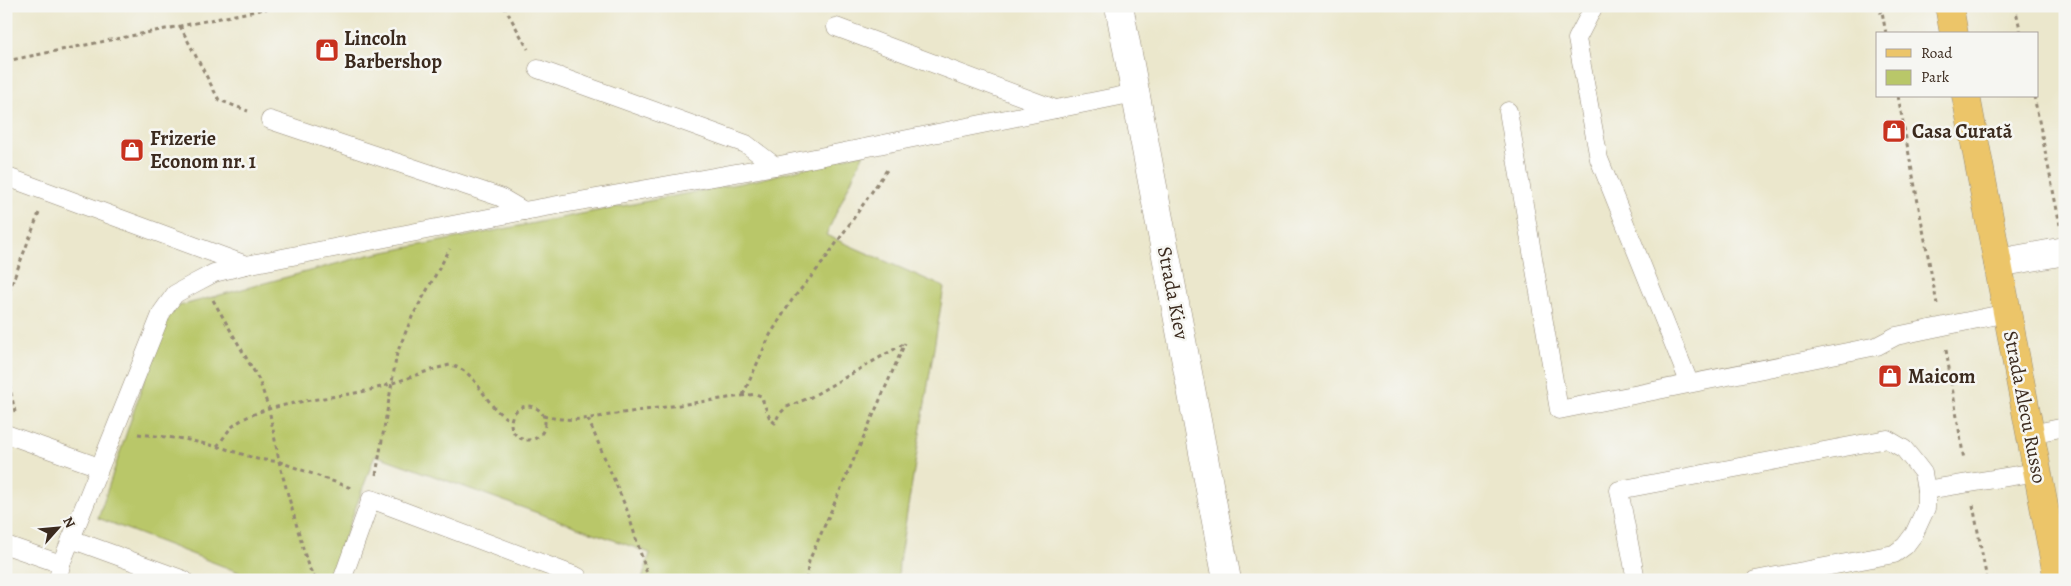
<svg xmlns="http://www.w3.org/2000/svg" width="2071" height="586" font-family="Alegreya,serif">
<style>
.green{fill:#b9c769;stroke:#7a7844}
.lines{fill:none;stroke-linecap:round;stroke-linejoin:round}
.lane-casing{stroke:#938875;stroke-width:19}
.street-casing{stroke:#938875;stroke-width:29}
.primary-casing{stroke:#938875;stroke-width:29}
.path{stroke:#938875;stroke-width:3;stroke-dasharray:4 4;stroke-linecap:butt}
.lane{stroke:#fff;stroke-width:18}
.street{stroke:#fff;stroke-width:28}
.primary{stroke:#ecc569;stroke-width:28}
.labels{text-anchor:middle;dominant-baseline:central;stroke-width:5;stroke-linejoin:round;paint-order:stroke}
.poi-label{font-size:20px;font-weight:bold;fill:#3b2a1e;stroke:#f6f6f2;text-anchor:start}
.street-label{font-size:20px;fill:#3b2a1e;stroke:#f6f6f2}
</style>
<rect width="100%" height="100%" fill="#f6f6f2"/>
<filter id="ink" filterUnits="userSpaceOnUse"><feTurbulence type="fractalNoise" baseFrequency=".02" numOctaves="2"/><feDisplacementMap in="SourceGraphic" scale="10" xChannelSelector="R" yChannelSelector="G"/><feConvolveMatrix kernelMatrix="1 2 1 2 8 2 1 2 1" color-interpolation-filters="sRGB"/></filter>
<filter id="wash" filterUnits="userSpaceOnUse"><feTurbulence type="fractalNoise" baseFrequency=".0096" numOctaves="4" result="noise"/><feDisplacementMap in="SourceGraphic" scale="20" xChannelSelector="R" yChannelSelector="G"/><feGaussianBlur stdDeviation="1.12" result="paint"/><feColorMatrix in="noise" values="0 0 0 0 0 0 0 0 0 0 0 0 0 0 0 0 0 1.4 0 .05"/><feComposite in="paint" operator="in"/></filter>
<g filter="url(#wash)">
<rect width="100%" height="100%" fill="#ebe7cc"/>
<!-- green -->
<polygon class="green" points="864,153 826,235 944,287 899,562 898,580 642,580 650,553 375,455 329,580 259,580 98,518 168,309 369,255 757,180"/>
</g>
<g filter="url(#ink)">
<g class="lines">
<!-- lane casing -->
<g class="lane-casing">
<g id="lane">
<polyline points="1594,6 1577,39 1599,159 1689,382"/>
<polyline points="836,27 1055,109"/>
<polyline points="538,69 746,144 775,166"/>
<polyline points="1508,111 1559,410 1877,346 1896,336 2007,313"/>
<polyline points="270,120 500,197 524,211"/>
<polyline points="10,178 246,265"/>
<polyline points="6,434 99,467"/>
<polyline points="2031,434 2065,427"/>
<polyline points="1926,490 2037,472"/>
<polyline points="71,539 184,580"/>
<polyline points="6,545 61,564"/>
<polyline points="58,580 61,564 162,312 175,294 195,283 214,273 246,265 524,211 775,166 1135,93"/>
<polyline points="342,580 371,499 578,577"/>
<polyline points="1636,580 1619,490 1887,439 1904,449 1913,460 1923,473 1926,490 1926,508 1914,534 1905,546 1894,554 1755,580"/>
</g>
</g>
<!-- street casing -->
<g class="street-casing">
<g id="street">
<polyline points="1119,6 1227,580"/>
<polyline points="1998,263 2065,251"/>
</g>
</g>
<!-- primary casing -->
<g class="primary-casing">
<g id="primary">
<polyline points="1949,6 1954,34"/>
<polyline points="1966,96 2058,580"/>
</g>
</g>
<!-- path -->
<g class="path">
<polyline points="504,6 528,49"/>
<polyline points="1875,6 1881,13"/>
<polyline points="1881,6 1886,34"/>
<polyline points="2015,6 2021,34"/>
<polyline points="180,26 219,100 248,111"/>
<polyline points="6,61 280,6"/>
<polyline points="1898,96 1937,304"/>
<polyline points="2034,96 2060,225"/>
<polyline points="6,299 39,213"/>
<polyline points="213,300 259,380 269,409 280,466 308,566 316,580"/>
<polyline points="1946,350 1964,460"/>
<polyline points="6,369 15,412"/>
<polyline points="743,395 770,335 792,300 824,261 889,167"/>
<circle cx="528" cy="423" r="17"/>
<path d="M543,416C578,424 597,416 630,412C672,406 714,400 756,394L761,396L770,419L775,423L779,414L787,407L811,397L905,343"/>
<polyline points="588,419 627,510 649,580"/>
<polyline points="138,434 184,439 223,448 257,459 280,462 351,488"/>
<path d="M217,446C222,441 226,433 231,428C257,402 333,399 370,390C397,383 423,371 450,365C480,371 483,407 510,420"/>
<polyline points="376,475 397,353 412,317 450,249"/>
<polyline points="1973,505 1987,580"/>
<polyline points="806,580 809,561 905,343"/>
</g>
<!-- lane -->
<use href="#lane" class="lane"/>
<!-- street -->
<use href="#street" class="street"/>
<!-- primary -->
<use href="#primary" class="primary"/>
</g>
</g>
<!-- icons -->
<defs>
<g id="shop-square" transform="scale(1.25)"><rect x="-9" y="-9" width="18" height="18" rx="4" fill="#c8321e" stroke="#f6f6f2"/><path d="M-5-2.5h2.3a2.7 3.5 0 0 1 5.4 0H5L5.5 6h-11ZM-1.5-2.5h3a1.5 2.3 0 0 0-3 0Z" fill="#fff"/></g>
</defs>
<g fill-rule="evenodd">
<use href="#shop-square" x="327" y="50"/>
<use href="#shop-square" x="1894" y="131"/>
<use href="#shop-square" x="132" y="150"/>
<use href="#shop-square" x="1890" y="376"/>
</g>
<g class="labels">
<!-- poi labels -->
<g class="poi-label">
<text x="344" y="38">Lincoln<tspan x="344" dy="23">Barbershop</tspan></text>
<text x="1912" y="131">Casa Curată</text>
<text x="150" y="138">Frizerie<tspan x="150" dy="23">Econom nr. 1</tspan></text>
<text x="1908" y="376">Maicom</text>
</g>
<!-- street labels -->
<g class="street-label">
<text transform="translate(1173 293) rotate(79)">Strada Kiev</text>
<text transform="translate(2025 407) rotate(79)">Strada Alecu Russo</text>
</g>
</g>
<!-- margin -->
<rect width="2071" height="586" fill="none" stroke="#f6f6f2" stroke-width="25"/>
<!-- legend -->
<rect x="1876" y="32" width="162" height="65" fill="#f6f6f2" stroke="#aba49d"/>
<rect x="1886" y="49" width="25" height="8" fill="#ecc569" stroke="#aba49d"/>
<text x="1921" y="58" font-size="15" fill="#3b2a1e">Road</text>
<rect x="1886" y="70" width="25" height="15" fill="#b9c769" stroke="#aba49d"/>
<text x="1921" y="82" font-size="15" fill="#3b2a1e">Park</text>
<!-- north arrow -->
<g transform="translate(58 528) rotate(63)" stroke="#f6f6f2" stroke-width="4" paint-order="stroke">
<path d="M0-4L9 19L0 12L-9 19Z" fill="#3b2a1e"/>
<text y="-8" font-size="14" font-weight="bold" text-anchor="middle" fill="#3b2a1e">N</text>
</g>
</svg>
